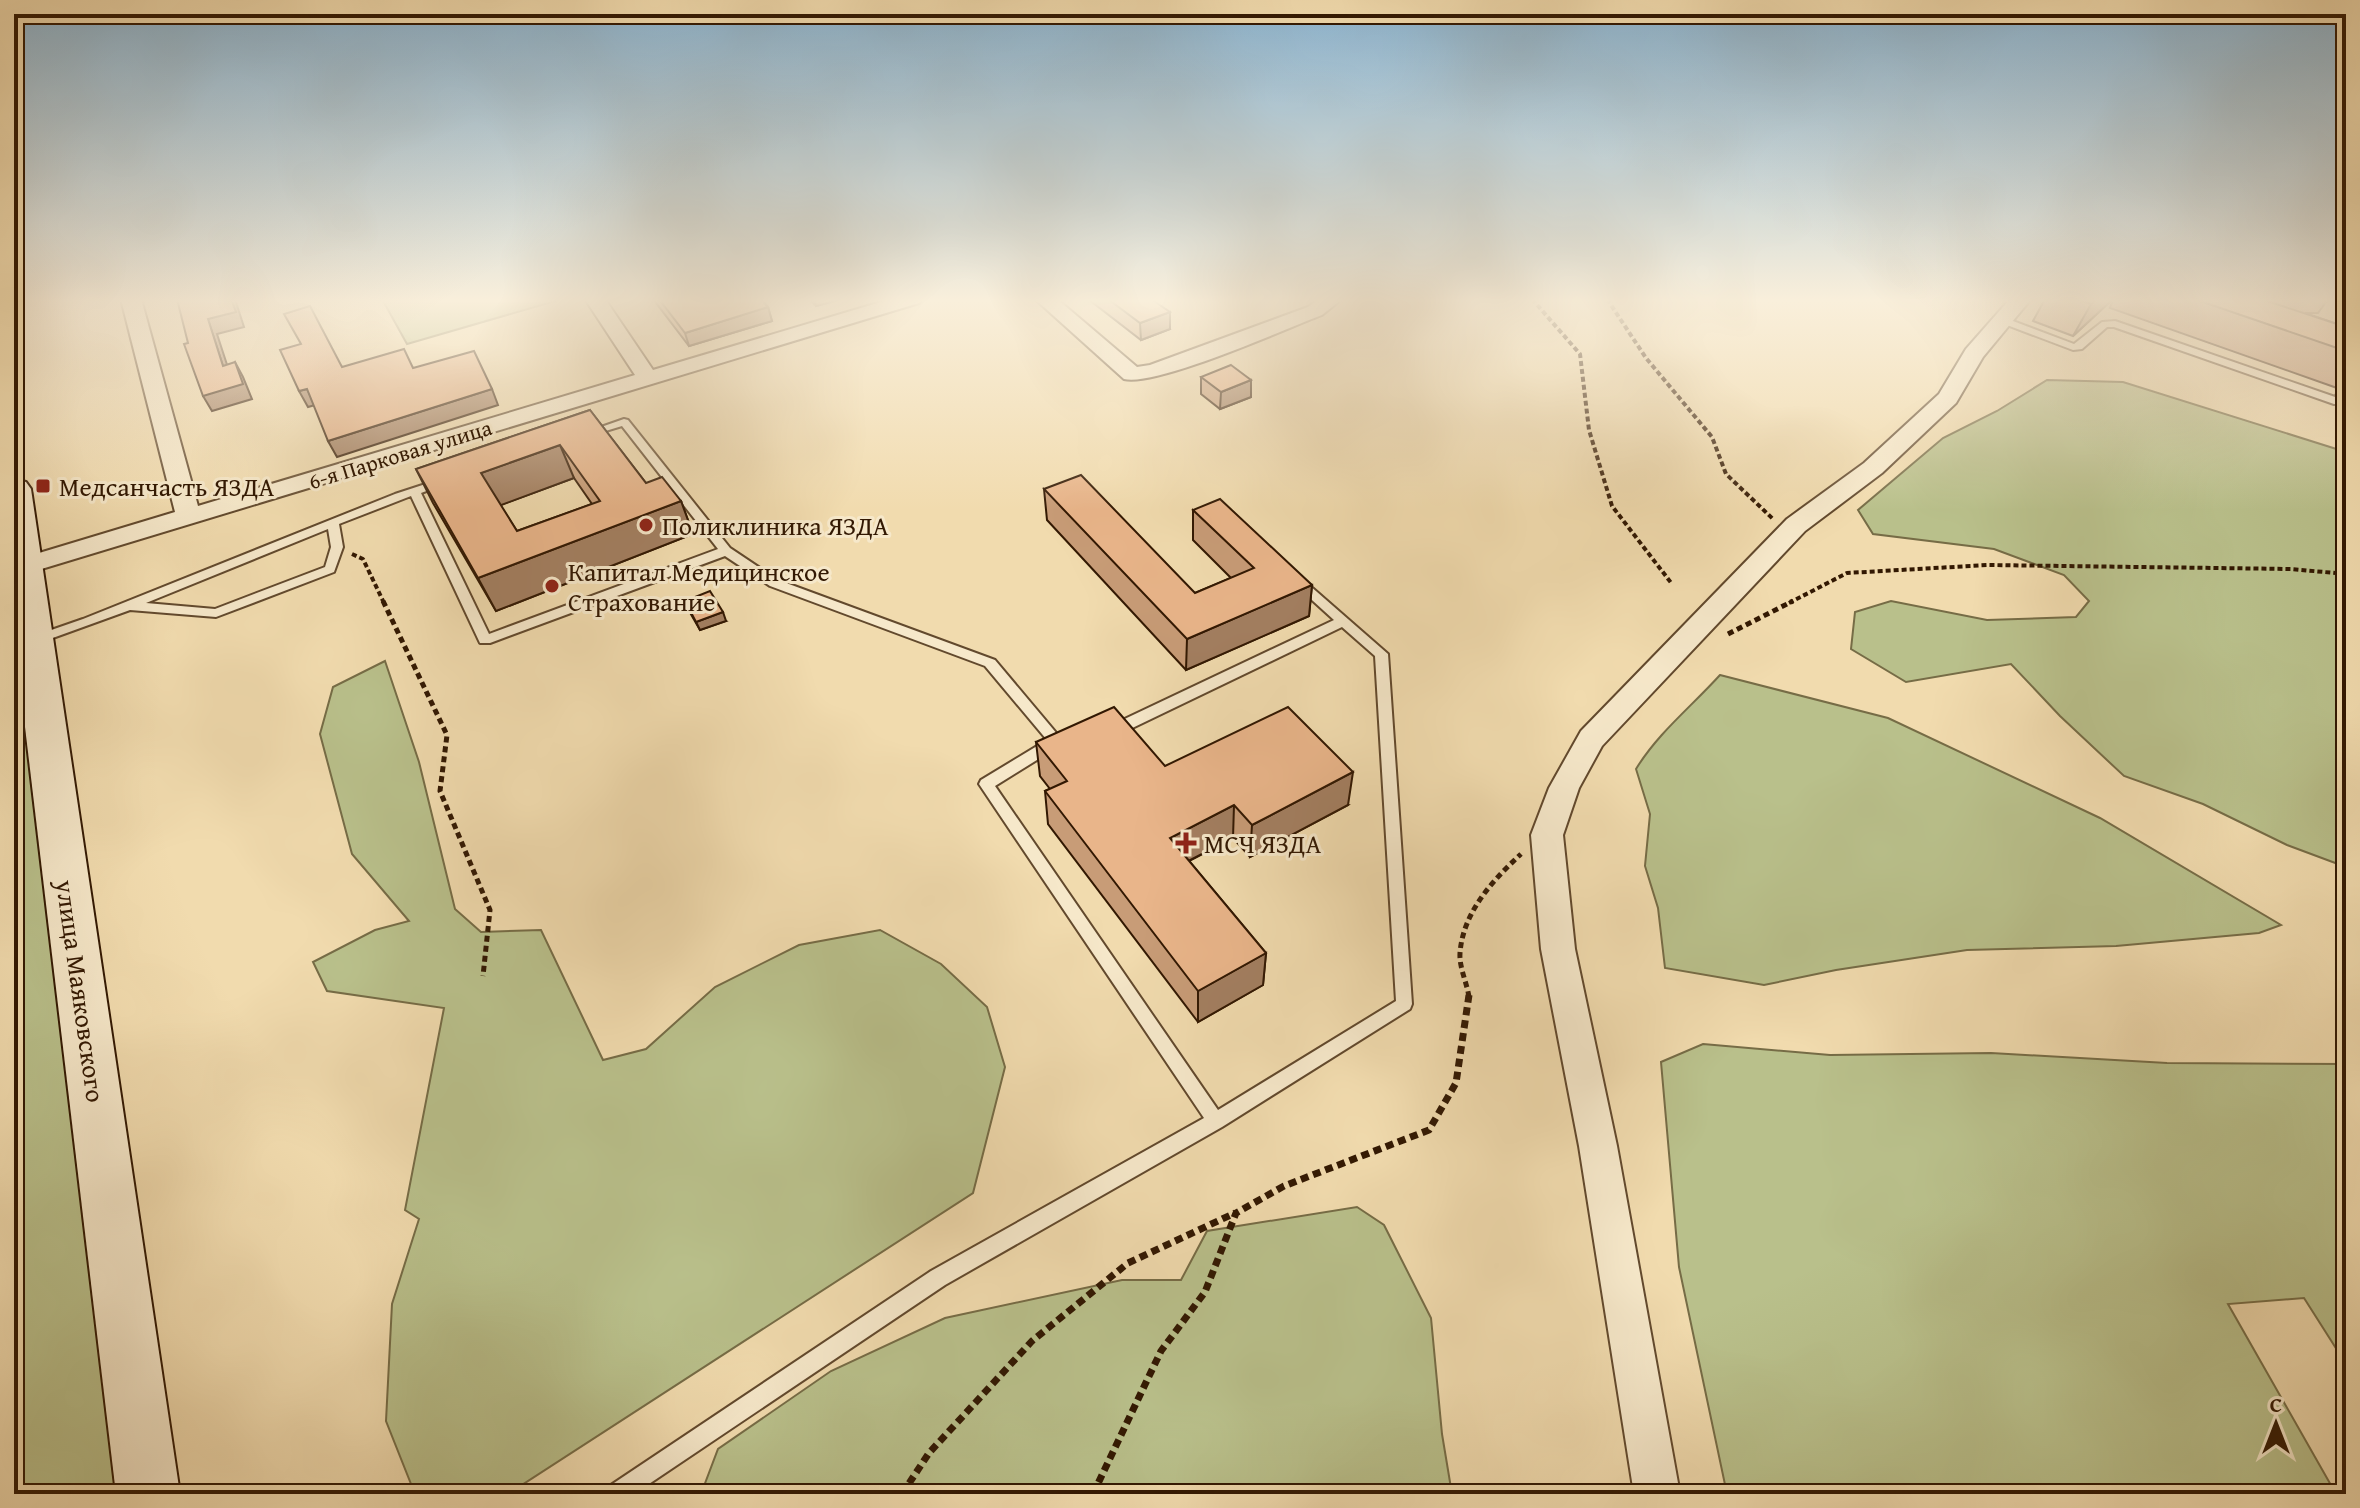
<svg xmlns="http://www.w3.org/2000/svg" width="2360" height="1508" font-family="'Gentium Book Plus',serif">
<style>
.green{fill:#b9c08b;stroke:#766c46;stroke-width:2}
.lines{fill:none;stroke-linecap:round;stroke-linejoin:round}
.service-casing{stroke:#62492d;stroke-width:4}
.minor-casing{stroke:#62492d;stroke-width:4}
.secondary-casing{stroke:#321802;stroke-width:4}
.path-far2{stroke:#321802;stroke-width:4;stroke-dasharray:5 3;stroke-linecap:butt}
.path-far1{stroke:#321802;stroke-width:5;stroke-dasharray:6 4;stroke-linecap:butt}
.path{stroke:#321802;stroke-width:7;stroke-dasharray:8 5;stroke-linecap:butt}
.service{fill:#f6e8ca;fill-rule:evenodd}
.minor{fill:#f6e8ca;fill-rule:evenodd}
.secondary{fill:#f6e8ca;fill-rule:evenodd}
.wall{fill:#c89c77;stroke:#321802;stroke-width:2;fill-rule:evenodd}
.shaded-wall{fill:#a37f61;stroke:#321802;stroke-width:2}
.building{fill:#e9b58a;stroke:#321802;stroke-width:2;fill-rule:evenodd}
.poi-dot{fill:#8f2418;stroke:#f6e8ca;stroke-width:3}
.labels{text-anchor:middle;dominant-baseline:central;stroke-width:6;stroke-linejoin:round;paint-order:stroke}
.far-street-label{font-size:22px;fill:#321802;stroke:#f6e8ca}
.poi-label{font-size:26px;fill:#321802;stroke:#f6e8ca;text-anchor:start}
.street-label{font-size:26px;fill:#321802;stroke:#f6e8ca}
</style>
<rect width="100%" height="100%" fill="#f1dbae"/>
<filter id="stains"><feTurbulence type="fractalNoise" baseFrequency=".0025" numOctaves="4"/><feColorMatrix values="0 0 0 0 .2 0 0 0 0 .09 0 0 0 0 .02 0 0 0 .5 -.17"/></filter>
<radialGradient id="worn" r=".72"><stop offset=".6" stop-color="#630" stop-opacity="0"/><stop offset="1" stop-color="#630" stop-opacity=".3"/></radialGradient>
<!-- green -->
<g class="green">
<polygon points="382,299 562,299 407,344"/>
<polygon points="2047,380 2123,382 2346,452 2346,867 2287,845 2203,804 2124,776 2060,716 2011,664 1906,682 1851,649 1855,612 1891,601 1987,620 2076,617 2089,601 2064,575 1994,549 1873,534 1858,510 1943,438 1997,411"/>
<polygon points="21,656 116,1494 14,1494 14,659"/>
<polygon points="385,661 419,762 455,909 481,932 541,930 603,1060 646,1049 715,987 799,945 880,930 941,964 987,1007 1005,1067 973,1193 508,1494 415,1494 386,1421 392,1304 419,1219 405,1210 444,1008 327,991 313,962 375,930 409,921 352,854 320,734 333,687"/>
<path d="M1720,675L1888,718L2100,818L2281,925L2259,933L2116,946L1967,950L1836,970L1764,985L1665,968L1658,908L1645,866L1650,814L1636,769C1658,733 1691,707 1720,675Z"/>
<polygon points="1703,1044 1830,1055 1991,1053 2167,1063 2346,1064 2346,1364 2304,1298 2228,1304 2336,1494 1727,1494 1679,1267 1661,1062"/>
<polygon points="1357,1207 1384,1225 1431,1318 1442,1434 1452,1494 701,1494 718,1449 831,1371 945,1318 1122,1280 1181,1280 1207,1231"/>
</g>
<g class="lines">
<!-- service casing -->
<g class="service-casing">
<g id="service">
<polygon points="1999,318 2005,318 2074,344 2102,322 2115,321 2335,397 2342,386 2346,385 2346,397 2342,404 2334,404 2114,327 2107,327 2082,349 2073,350 1999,322"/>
<path d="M624,419L628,420L730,548L778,580L995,660L1063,741L1061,745L995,786L1218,1110L1396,1001L1375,656L1342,627L1124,732H1114L1112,728L1114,724L1334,620L1291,581L1293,578H1301L1388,654L1412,1004L1410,1009L1222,1127L945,1285L634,1494H604L608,1487L931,1271L1204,1118L979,784L981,780L1047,740L985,666L770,586L725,556L490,643H480L411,496L339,524L343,547L334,572L216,617L130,610L14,652V643L83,619L395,494L444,478L450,481L448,483L421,493L489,634L718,549L622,426L589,436L584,433ZM328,529L331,547L325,567L215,609L146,603Z"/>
</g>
</g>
<!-- minor casing -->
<g class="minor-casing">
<g id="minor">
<polygon points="121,299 141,299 198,506 635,375 585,299 605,299 653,370 891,299 922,299 919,303 25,574 16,572 16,560 175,512"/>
<path d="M1035,299H1057L1137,367L1150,365L1308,307L1319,299H1342L1322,315C1285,329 1156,387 1124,379Z"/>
<polygon points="2010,299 2031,299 1983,357 1956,403 1882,473 1805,531 1602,746 1579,788 1563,835 1575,949 1617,1146 1680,1494 1634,1494 1579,1146 1541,949 1531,835 1549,788 1581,731 1787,519 1864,463 1939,394 1966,349"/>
</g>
</g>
<!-- secondary casing -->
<g class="secondary-casing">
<polygon id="secondary" points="14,479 26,482 31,489 180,1494 116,1494 14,634"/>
</g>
<!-- path-far2 -->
<g class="path-far2">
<polyline points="1532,299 1580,354 1589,430 1612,506 1672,584"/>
<polyline points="1607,299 1646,358 1712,437 1726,474 1773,519"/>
<polyline points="352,554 363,559 384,603"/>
<polyline points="1789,603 1847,573 1988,565 2291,569 2346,574"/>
</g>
<!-- path-far1 -->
<g class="path-far1">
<polyline points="383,601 447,735 440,791 490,910 483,976"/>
<polyline points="1728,634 1793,601"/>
<path d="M1469,997C1467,983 1459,967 1460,953C1463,912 1493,880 1521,854"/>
</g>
<!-- path -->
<g class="path">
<polyline points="902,1494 929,1453 1032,1341 1128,1263 1235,1213"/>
<polyline points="1093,1494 1161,1351 1205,1292 1236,1213 1284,1186 1429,1130 1456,1083 1469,995"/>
</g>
<!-- service -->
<use href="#service" class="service"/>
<!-- minor -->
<use href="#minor" class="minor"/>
<!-- secondary -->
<use href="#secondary" class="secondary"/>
</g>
<!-- wall -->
<g class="wall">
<polygon points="653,299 761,299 768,307 772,321 689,346"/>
<polygon points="809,299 842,299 816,306"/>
<polygon points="1088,299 1151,299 1170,329 1141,340"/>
<polygon points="2045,299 2113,299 2073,336 2033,321"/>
<polygon points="2113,299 2328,299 2318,313 2305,313 2346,327 2346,383 2341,383 2337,388 2110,308"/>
<polygon points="1201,377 1251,380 1251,397 1220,409 1201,394"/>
<path d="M590,410L646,483L681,501L693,534L496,611L433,503L416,469ZM574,478L592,504L517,531L500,505Z"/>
<polygon points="1044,489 1195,593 1231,578 1193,540 1193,510 1312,585 1309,616 1186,670 1047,520"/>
<polygon points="685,601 726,621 700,630 688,609"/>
<polygon points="1036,742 1165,766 1348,805 1250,857 1233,838 1189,861 1266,953 1263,985 1198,1022 1048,824 1045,791 1050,789 1040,776"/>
</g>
<!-- shaded-wall -->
<g class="shaded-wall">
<polygon points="231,299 235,299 244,327 217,334 232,380 223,366 208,319"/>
<polygon points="814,299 842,299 816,306"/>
<polygon points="2096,299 2113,299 2073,336 2091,304"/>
<polygon points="768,307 772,321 689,346 685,333"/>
<polygon points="1170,312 1170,329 1141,340 1140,323"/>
<polygon points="235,362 243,377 252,399 212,411 203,396"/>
<polygon points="1251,380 1251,397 1220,409 1221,392"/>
<polygon points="307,389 315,405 308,407 299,391"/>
<polygon points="492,389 498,405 337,457 328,441"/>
<polygon points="560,445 574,478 496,507 481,473"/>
<polygon points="681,501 693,534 496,611 478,578"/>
<polygon points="1312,585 1309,616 1186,670 1187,639"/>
<polygon points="723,612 726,621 700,630 696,622"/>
<polygon points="1353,772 1348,805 1250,857 1252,825"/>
<polygon points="1234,805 1233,838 1171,870 1170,838"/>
<polygon points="1266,953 1263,985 1198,1022 1198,991"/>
</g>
<!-- building -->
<g class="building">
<polygon points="177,299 231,299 236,312 208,319 223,366 235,362 243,384 203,396 184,344 188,343"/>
<polygon points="659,299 761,299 768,307 685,333"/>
<polygon points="1108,299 1151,299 1170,312 1140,323"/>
<polygon points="2077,299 2096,299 2091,304"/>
<polygon points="2194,299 2261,299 2346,327 2346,351"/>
<polygon points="310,306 342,367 404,349 413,368 474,351 492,389 328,441 307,389 299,391 280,350 301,344 284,314"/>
<polygon points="1231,365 1251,380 1221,392 1201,377"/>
<path d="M590,410L646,483L662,477L681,501L478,578L416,469ZM560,445L600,501L517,531L481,473Z"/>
<polygon points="1081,475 1195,593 1254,568 1193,510 1220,499 1312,585 1187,639 1044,489"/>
<polygon points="710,591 723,612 696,622 685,601"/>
<polygon points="1114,707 1165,766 1288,707 1353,772 1252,825 1234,805 1170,838 1266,953 1198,991 1045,791 1067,781 1036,742"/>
</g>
<!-- sky -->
<linearGradient id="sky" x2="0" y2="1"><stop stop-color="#8bb6d4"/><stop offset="0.59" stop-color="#f9efdb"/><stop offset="1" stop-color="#f9efdb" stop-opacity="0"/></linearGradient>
<rect width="2360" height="510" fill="url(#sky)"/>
<!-- markers -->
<g class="poi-dot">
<rect x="35" y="478" width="16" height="16" rx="4"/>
<circle cx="646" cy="525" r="8"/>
<circle cx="552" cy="586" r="8"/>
<path d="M1182 831h8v8h8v8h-8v8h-8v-8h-8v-8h8z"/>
</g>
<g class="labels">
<!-- far-street labels -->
<g class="far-street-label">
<text transform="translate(400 454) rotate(-17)">6-я Парковая улица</text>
</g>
<!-- poi labels -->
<g class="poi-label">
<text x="59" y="486">Медсанчасть ЯЗДА</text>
<text x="662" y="525">Поликлиника ЯЗДА</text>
<text x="568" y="571">Капитал Медицинское<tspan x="568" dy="30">Страхование</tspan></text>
<text x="1204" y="843">МСЧ ЯЗДА</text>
</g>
<!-- street labels -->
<g class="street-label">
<text transform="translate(81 991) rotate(82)">улица Маяковского</text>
</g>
</g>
<!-- margin -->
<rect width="2360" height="1508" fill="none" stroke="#f1dbae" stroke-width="48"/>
<rect x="16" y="16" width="2328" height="1476" fill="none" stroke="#321802" stroke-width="4"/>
<rect x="24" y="24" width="2312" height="1460" fill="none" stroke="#321802" stroke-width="2"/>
<!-- north arrow -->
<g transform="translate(2276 1424)" stroke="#f6e8ca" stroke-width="6" paint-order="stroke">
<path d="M0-6L14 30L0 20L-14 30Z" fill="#321802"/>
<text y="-12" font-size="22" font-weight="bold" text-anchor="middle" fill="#321802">С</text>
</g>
<rect width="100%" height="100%" filter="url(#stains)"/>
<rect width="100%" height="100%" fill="url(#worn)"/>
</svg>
